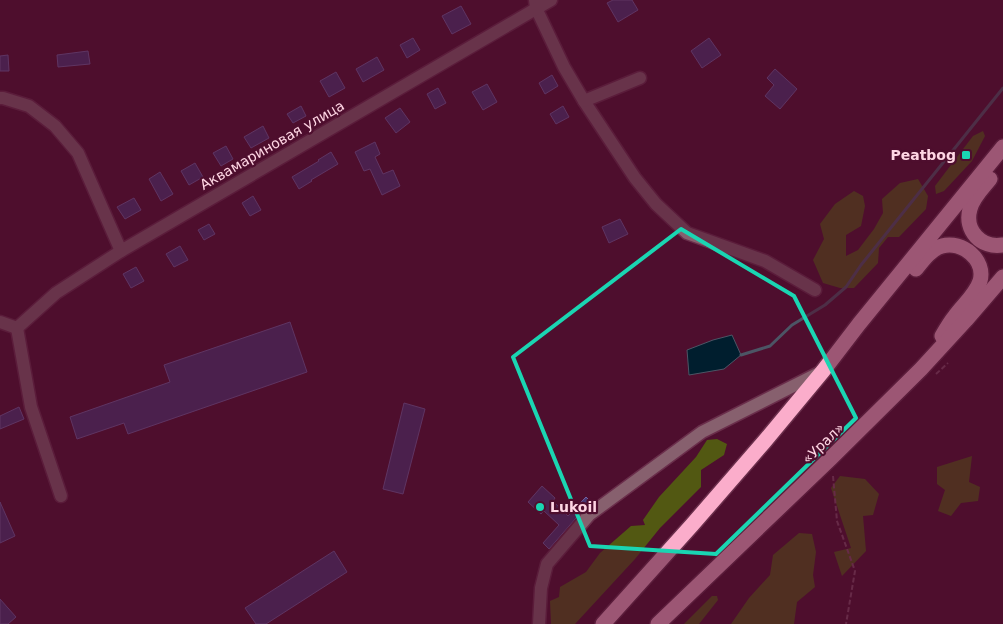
<svg xmlns="http://www.w3.org/2000/svg" width="1003" height="624" font-family="'DejaVu Sans',sans-serif">
<style>
.green{fill:#525812}
.water{fill:#001e2e;stroke:#4c5565}
.lines{fill:none;stroke-linecap:round;stroke-linejoin:round}
.stream{stroke:#4c5565;stroke-width:3}
.building{fill:#483773;stroke:#7362a2}
.minor-casing{stroke:#6a2e4b;stroke-width:15}
.highway-casing{stroke:#6a2e4b;stroke-width:18}
.path{stroke:#854c67;stroke-width:2;stroke-dasharray:5 2.5;stroke-linecap:butt}
.minor{stroke:#87606e;stroke-width:12}
.highway{stroke:#fbadcb;stroke-width:15}
.marked{fill:none;stroke:#1ad5b2;stroke-width:4;stroke-linejoin:round}
.poi-dot{fill:#1ad5b2;stroke:#4e0e2e;stroke-width:2}
.labels{text-anchor:middle;dominant-baseline:central;stroke-width:4.5;stroke-linejoin:round;paint-order:stroke}
.street-label{font-size:14px;fill:#ffd6e4;stroke:#4e0e2e}
.poi-label{font-size:14px;font-weight:bold;fill:#ffd6e4;stroke:#4e0e2e;text-anchor:end}
</style>
<rect width="100%" height="100%" fill="#4e0e2e"/>
<!-- green -->
<g class="green">
<polygon points="983,131 985,136 972,161 944,191 936,194 935,186 973,136"/>
<polygon points="918,179 928,196 926,209 899,237 888,237 879,248 878,263 854,288 840,288 823,283 813,260 824,239 820,224 835,204 854,191 863,196 865,206 861,226 846,235 846,256 858,250 874,229 883,213 882,199 900,183"/>
<polygon points="717,439 727,444 724,455 701,470 701,487 660,528 635,559 575,624 551,624 550,601 559,597 560,587 586,572 600,553 631,526 645,525 643,520 659,497 696,457 707,440"/>
<polygon points="972,456 969,482 980,487 978,501 961,503 951,516 938,511 945,490 937,484 937,467"/>
<polygon points="840,476 865,479 879,494 873,515 863,516 866,551 842,576 834,552 851,548 831,488"/>
<polygon points="799,533 812,534 816,552 813,575 815,587 797,602 794,624 731,624 749,598 770,575 773,555"/>
<polygon points="712,596 717,596 718,600 699,624 684,624"/>
</g>
<!-- water -->
<polygon class="water" points="732,335 741,355 724,369 689,375 687,350 713,340"/>
<g class="lines">
<!-- stream -->
<polyline class="stream" points="741,355 770,346 792,325 825,305 846,287 861,265 1003,88"/>
</g>
<!-- building -->
<g class="building">
<polygon points="613,0 632,0 638,10 618,22 607,3"/>
<polygon points="461,6 471,24 452,34 442,16"/>
<polygon points="413,38 420,50 407,58 400,45"/>
<polygon points="709,38 721,55 702,68 691,51"/>
<polygon points="88,51 90,64 58,67 57,55"/>
<polygon points="8,55 9,71 0,71 0,56"/>
<polygon points="377,57 384,70 363,82 356,69"/>
<polygon points="775,69 797,89 780,109 765,96 774,85 767,78"/>
<polygon points="336,72 345,88 329,97 320,81"/>
<polygon points="552,75 558,86 545,94 539,83"/>
<polygon points="487,84 497,102 483,110 472,92"/>
<polygon points="438,88 446,103 435,109 427,94"/>
<polygon points="301,106 306,116 293,123 287,114"/>
<polygon points="563,106 569,117 556,124 550,114"/>
<polygon points="400,108 410,122 396,133 385,118"/>
<polygon points="263,126 269,138 251,148 244,137"/>
<polygon points="375,142 380,154 375,157 383,174 393,170 400,186 382,195 370,169 364,171 355,152"/>
<polygon points="226,146 233,159 221,166 213,153"/>
<polygon points="331,152 338,164 311,180 312,181 299,189 292,177 319,161 318,160"/>
<polygon points="195,163 203,177 189,185 181,171"/>
<polygon points="160,172 173,194 161,201 149,179"/>
<polygon points="253,196 261,210 250,216 242,203"/>
<polygon points="134,198 141,210 125,219 117,207"/>
<polygon points="620,219 628,234 609,243 602,227"/>
<polygon points="209,224 215,234 204,240 198,230"/>
<polygon points="180,246 188,260 174,267 166,254"/>
<polygon points="136,267 144,281 131,288 123,274"/>
<polygon points="290,322 307,372 128,434 124,423 77,439 70,417 170,382 164,365"/>
<polygon points="404,403 425,409 403,494 383,489"/>
<polygon points="19,407 24,419 0,429 0,416"/>
<polygon points="542,486 555,498 553,501 568,516 586,497 592,503 583,510 549,549 543,543 559,525 544,511 541,514 528,502"/>
<polygon points="0,502 15,536 0,543"/>
<polygon points="334,551 347,572 266,624 256,624 245,608"/>
<polygon points="0,599 16,617 8,624 0,624"/>
</g>
<g class="lines">
<!-- minor casing -->
<g class="minor-casing">
<g id="minor">
<polyline points="535,0 536,8 564,67 584,101 635,178 656,204 687,233 765,261 815,290"/>
<polyline points="0,98 3,98 29,106 55,126 78,153 121,251"/>
<polyline points="584,101 640,78"/>
<polyline points="0,322 17,328"/>
<polyline points="17,328 56,293 121,251 551,0"/>
<polyline points="17,328 31,407 61,496"/>
<polyline points="539,624 541,588 547,564 589,515 702,432 821,372"/>
</g>
</g>
<!-- highway casing -->
<g class="highway-casing">
<g id="highway">
<path d="M990,179C983,188 973,197 970,209C964,230 981,249 1003,245"/>
<path d="M916,269C923,260 931,249 942,246C962,240 986,260 980,281C976,294 963,305 955,316C950,322 946,329 942,336"/>
<polyline points="603,624 692,525 764,442 823,371 859,324 1003,147"/>
<polyline points="658,624 831,458 921,369 966,320 1003,277"/>
</g>
</g>
<!-- path -->
<g class="path">
<polyline points="936,374 948,363"/>
<polyline points="833,476 837,521 855,571 846,624"/>
</g>
<!-- minor -->
<use href="#minor" class="minor"/>
<!-- highway -->
<use href="#highway" class="highway"/>
</g>
<!-- marked area -->
<path d="M0 0H1003V624H0ZM681,229L794,296L856,418L716,554L590,546L513,357Z" fill="#4e0e2e" fill-opacity=".55" fill-rule="evenodd"/>
<path class="marked" d="M681,229L794,296L856,418L716,554L590,546L513,357Z"/>
<!-- markers -->
<g class="poi-dot">
<rect x="961" y="150" width="10" height="10" rx="2.5"/>
<circle cx="540" cy="507" r="5"/>
</g>
<g class="labels">
<!-- street labels -->
<g class="street-label">
<text transform="translate(272 145) rotate(-30)">Аквамариновая улица</text>
<text transform="translate(823 443) rotate(-44)">«Урал»</text>
</g>
<!-- poi labels -->
<g class="poi-label">
<text x="956" y="155">Peatbog</text>
<text x="550" y="507" text-anchor="start">Lukoil</text>
</g>
</g>
</svg>
